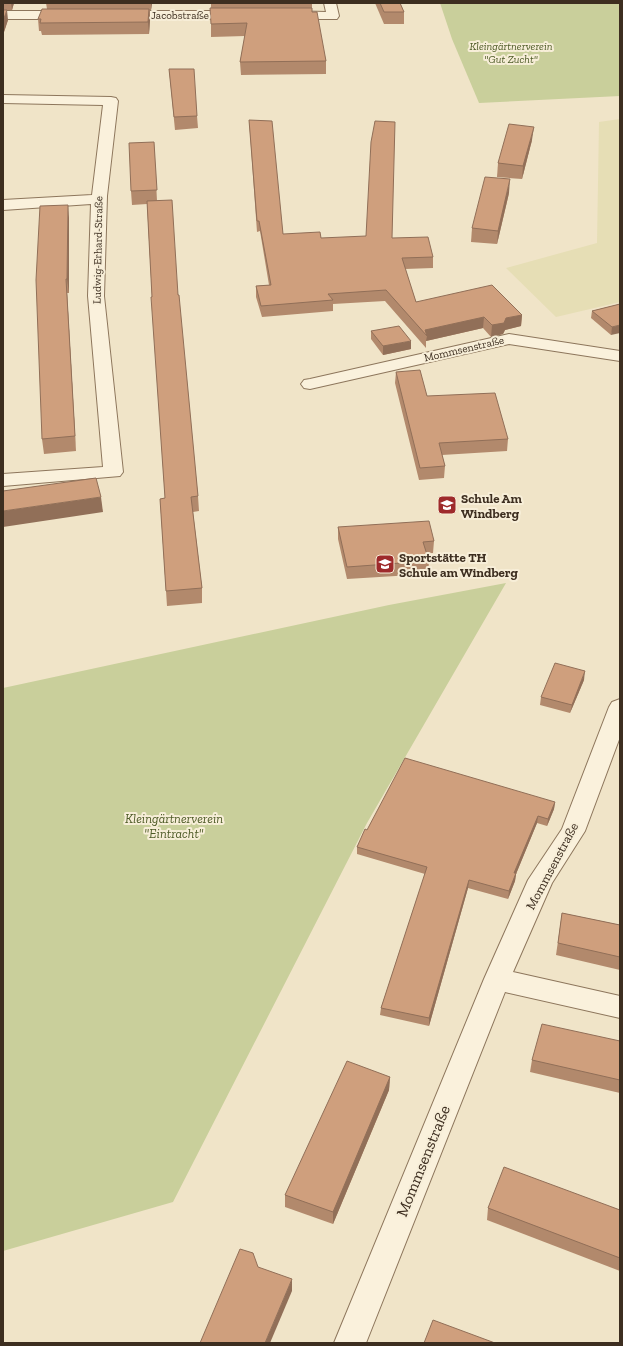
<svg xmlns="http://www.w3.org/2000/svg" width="623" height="1346" font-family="'Zilla Slab',serif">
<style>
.farmland{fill:#e6deb5}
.green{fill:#c9cf9b}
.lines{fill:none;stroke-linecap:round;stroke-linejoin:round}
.minor-casing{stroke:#8d765c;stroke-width:2}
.minor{fill:#faf1dc;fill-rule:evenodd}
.wall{fill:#b2896c}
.shaded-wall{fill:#916f58}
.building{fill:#cf9f7d;stroke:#916f58}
.labels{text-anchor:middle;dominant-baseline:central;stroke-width:4;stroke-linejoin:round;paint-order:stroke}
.far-street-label{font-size:11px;fill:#3d2e20;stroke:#f7eed8}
.far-park-label{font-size:11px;font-style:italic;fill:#4d5a26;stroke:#f7eed8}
.poi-label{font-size:13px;font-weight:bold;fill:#3d2e20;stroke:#f7eed8;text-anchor:start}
.park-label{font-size:13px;font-style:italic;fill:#4d5a26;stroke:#f7eed8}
.street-label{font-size:13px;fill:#3d2e20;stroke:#f7eed8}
.near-street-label{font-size:16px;fill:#3d2e20;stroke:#f7eed8}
</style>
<rect width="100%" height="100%" fill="#f0e4c8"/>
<!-- farmland -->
<polygon class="farmland" points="620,119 620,302 556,317 506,268 597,243 599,122"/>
<!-- green -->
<g class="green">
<polygon points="440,3 620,3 620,96 479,103 452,39"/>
<polygon points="506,583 367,823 173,1202 3,1251 3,688 389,605"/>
</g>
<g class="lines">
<!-- minor casing -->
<g class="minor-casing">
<g id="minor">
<polygon points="324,3 336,3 339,16 337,19 287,19 283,18 281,15 283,12 287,11 326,12"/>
<polygon points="3,11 69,11 73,12 75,15 73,18 69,19 3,19"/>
<polygon points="121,11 241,11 245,12 247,15 245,18 241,19 117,18 115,15 117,12"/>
<polygon points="3,95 111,97 116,98 118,101 107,196 104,296 123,472 120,476 3,486 3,474 103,467 88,296 91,204 3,210 3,200 92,195 103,105 3,103"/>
<polygon points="509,334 620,351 620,361 509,344 310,389 304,388 301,384 304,380 310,379"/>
<polygon points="620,699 620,737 585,831 552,883 513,972 620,996 620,1018 505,992 366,1343 334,1343 484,979 528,880 562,829 609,707 612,702"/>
</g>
</g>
<!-- minor -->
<use href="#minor" class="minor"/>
</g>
<!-- wall -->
<g class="wall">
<polygon points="3,3 14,3 12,10 3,10"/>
<polygon points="46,3 152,3 151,10 150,10 150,20 149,34 42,35 41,31 39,31 38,19 47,9"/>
<polygon points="207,3 312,3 312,12 326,61 326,74 241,75 240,62 245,36 211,37 211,4 207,4"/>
<polygon points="375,3 400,3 404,12 404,24 384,24"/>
<polygon points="3,10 8,20 4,32 3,32"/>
<polygon points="169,69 197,116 198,128 175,130"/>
<polygon points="249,120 283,234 321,238 392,238 433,257 433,268 405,269 416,302 522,315 521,326 505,330 503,334 491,337 483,328 426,341 426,348 385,301 333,304 333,311 262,317 256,297 256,286 269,285 260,231 257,232"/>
<polygon points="532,140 522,179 497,177 498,163"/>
<polygon points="154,142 157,201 178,295 198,496 199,511 193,512 202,588 202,603 167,606 160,499 165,498 152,297 147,204 132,205 131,191"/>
<polygon points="509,193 497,244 471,242 472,228"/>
<polygon points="69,218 69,293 67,293 76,451 44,454 42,439"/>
<polygon points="620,304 611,335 591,318 592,311"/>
<polygon points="371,331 411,349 383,355 371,339"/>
<polygon points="396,372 427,396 508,439 507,451 442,455 445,466 444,478 419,480 395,383"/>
<polygon points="338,527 434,541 433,553 427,553 429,561 428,574 347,579 338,539"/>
<polygon points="584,680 570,713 540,705 541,697"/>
<polygon points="555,802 554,809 547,826 537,823 516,874 515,881 508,899 468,888 429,1026 380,1015 381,1008 425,874 357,854 357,847 367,830"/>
<polygon points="562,913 620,925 620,970 556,955"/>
<polygon points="620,1041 620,1093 530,1072 532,1060"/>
<polygon points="390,1077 389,1090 333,1224 285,1207 285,1195"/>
<polygon points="488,1208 620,1210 620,1271 487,1220"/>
</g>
<!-- shaded-wall -->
<g class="shaded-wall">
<polygon points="11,3 14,3 12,10"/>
<polygon points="151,3 152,3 151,10"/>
<polygon points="149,9 150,20 149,34 148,22"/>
<polygon points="7,10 8,20 4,32 3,21"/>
<polygon points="534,127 532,140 522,179 523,166"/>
<polygon points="510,179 509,193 497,244 498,231"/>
<polygon points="68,205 69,218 69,293 67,279"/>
<polygon points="66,279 67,293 76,451 75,436"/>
<polygon points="522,315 521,326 505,330 503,334 491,337 492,325 506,318"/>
<polygon points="484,317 483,328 426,341 427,336 425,330"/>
<polygon points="620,325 620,333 611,335 612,327"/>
<polygon points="411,341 411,349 383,355 383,346"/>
<polygon points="101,497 103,512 3,527 3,511"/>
<polygon points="585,671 584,680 570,713 572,705"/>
<polygon points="555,802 554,809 547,826 548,819"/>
<polygon points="538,816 537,823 516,874 515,881 508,899 509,891 514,873"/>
<polygon points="469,880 468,888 429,1026 429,1018"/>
<polygon points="390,1077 389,1090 333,1224 333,1212"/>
<polygon points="292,1279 292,1291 270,1343 265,1343"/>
</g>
<!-- building -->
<g class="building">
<polygon points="380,3 400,3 404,12 384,12"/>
<polygon points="210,8 312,8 312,12 317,12 326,61 240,62 247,23 211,24"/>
<polygon points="42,9 149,9 148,22 40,23 41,19 38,19"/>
<polygon points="3,10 7,10 3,21"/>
<polygon points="169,69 194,69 197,116 174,117"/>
<polygon points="249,120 272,121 283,234 320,232 321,238 366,236 371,142 375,121 395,122 392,238 428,237 433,257 402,258 416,302 492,285 522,315 506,318 504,323 492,325 484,317 425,330 427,336 386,290 328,294 333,300 261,306 256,286 271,285 259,221 257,221"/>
<polygon points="509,124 534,127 523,166 498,163"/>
<polygon points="154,142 157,190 131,191 129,143"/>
<polygon points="485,177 510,179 498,231 472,228"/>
<polygon points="172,200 178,295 179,295 198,496 191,497 202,588 166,591 160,499 165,498 151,297 152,297 147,201"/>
<polygon points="68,205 67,279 66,279 75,436 42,439 36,280 40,206"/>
<polygon points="620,304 620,325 612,327 592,311"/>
<polygon points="399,326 411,341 383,346 371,331"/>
<polygon points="420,370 427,396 495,393 508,439 439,443 445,466 420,468 396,372"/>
<polygon points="96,478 101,497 3,511 3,491"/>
<polygon points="429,521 434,541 423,542 429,561 347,567 338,527"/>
<polygon points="555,663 585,671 572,705 541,697"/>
<polygon points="405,758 555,802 548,819 538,816 514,873 516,873 509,891 469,880 429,1018 381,1008 427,867 357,847 365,829 367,830"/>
<polygon points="562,913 620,925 620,957 558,943"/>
<polygon points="542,1024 620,1041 620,1080 532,1060"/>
<polygon points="347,1061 390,1077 333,1212 285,1195"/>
<polygon points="504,1167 620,1210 620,1258 488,1208"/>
<polygon points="240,1249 253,1253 258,1267 292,1279 265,1343 200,1343"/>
<polygon points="433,1320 495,1343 424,1343"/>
</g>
<!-- icons -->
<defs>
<g id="school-square" transform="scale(1)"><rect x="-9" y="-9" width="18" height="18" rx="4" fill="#9e2a2b" stroke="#f7eed8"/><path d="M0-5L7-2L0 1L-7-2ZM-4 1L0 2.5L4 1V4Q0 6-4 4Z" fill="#fff"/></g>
</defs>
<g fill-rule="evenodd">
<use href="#school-square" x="447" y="505"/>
<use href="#school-square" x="385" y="564"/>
</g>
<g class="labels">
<!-- far-street labels -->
<g class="far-street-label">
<text x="180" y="15">Jacobstraße</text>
<text transform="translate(98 250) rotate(-89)">Ludwig-Erhard-Straße</text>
<text transform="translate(464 349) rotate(-13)">Mommsenstraße</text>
</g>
<!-- far-park labels -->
<g class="far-park-label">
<text x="511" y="46">Kleingärtnerverein<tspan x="511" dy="13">"Gut Zucht"</tspan></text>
</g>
<!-- poi labels -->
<g class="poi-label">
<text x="461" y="498">Schule Am<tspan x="461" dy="15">Windberg</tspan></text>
<text x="399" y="557">Sportstätte TH<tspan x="399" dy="15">Schule am Windberg</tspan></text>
</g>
<!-- park labels -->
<g class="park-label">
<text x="174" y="818">Kleingärtnerverein<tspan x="174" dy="15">"Eintracht"</tspan></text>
</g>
<!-- street labels -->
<g class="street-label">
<text transform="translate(552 866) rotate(-62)">Mommsenstraße</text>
</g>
<!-- near-street labels -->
<g class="near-street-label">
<text transform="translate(423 1161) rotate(-68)">Mommsenstraße</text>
</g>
</g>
<!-- border -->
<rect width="623" height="1346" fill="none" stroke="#3d2e20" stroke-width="8"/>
</svg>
